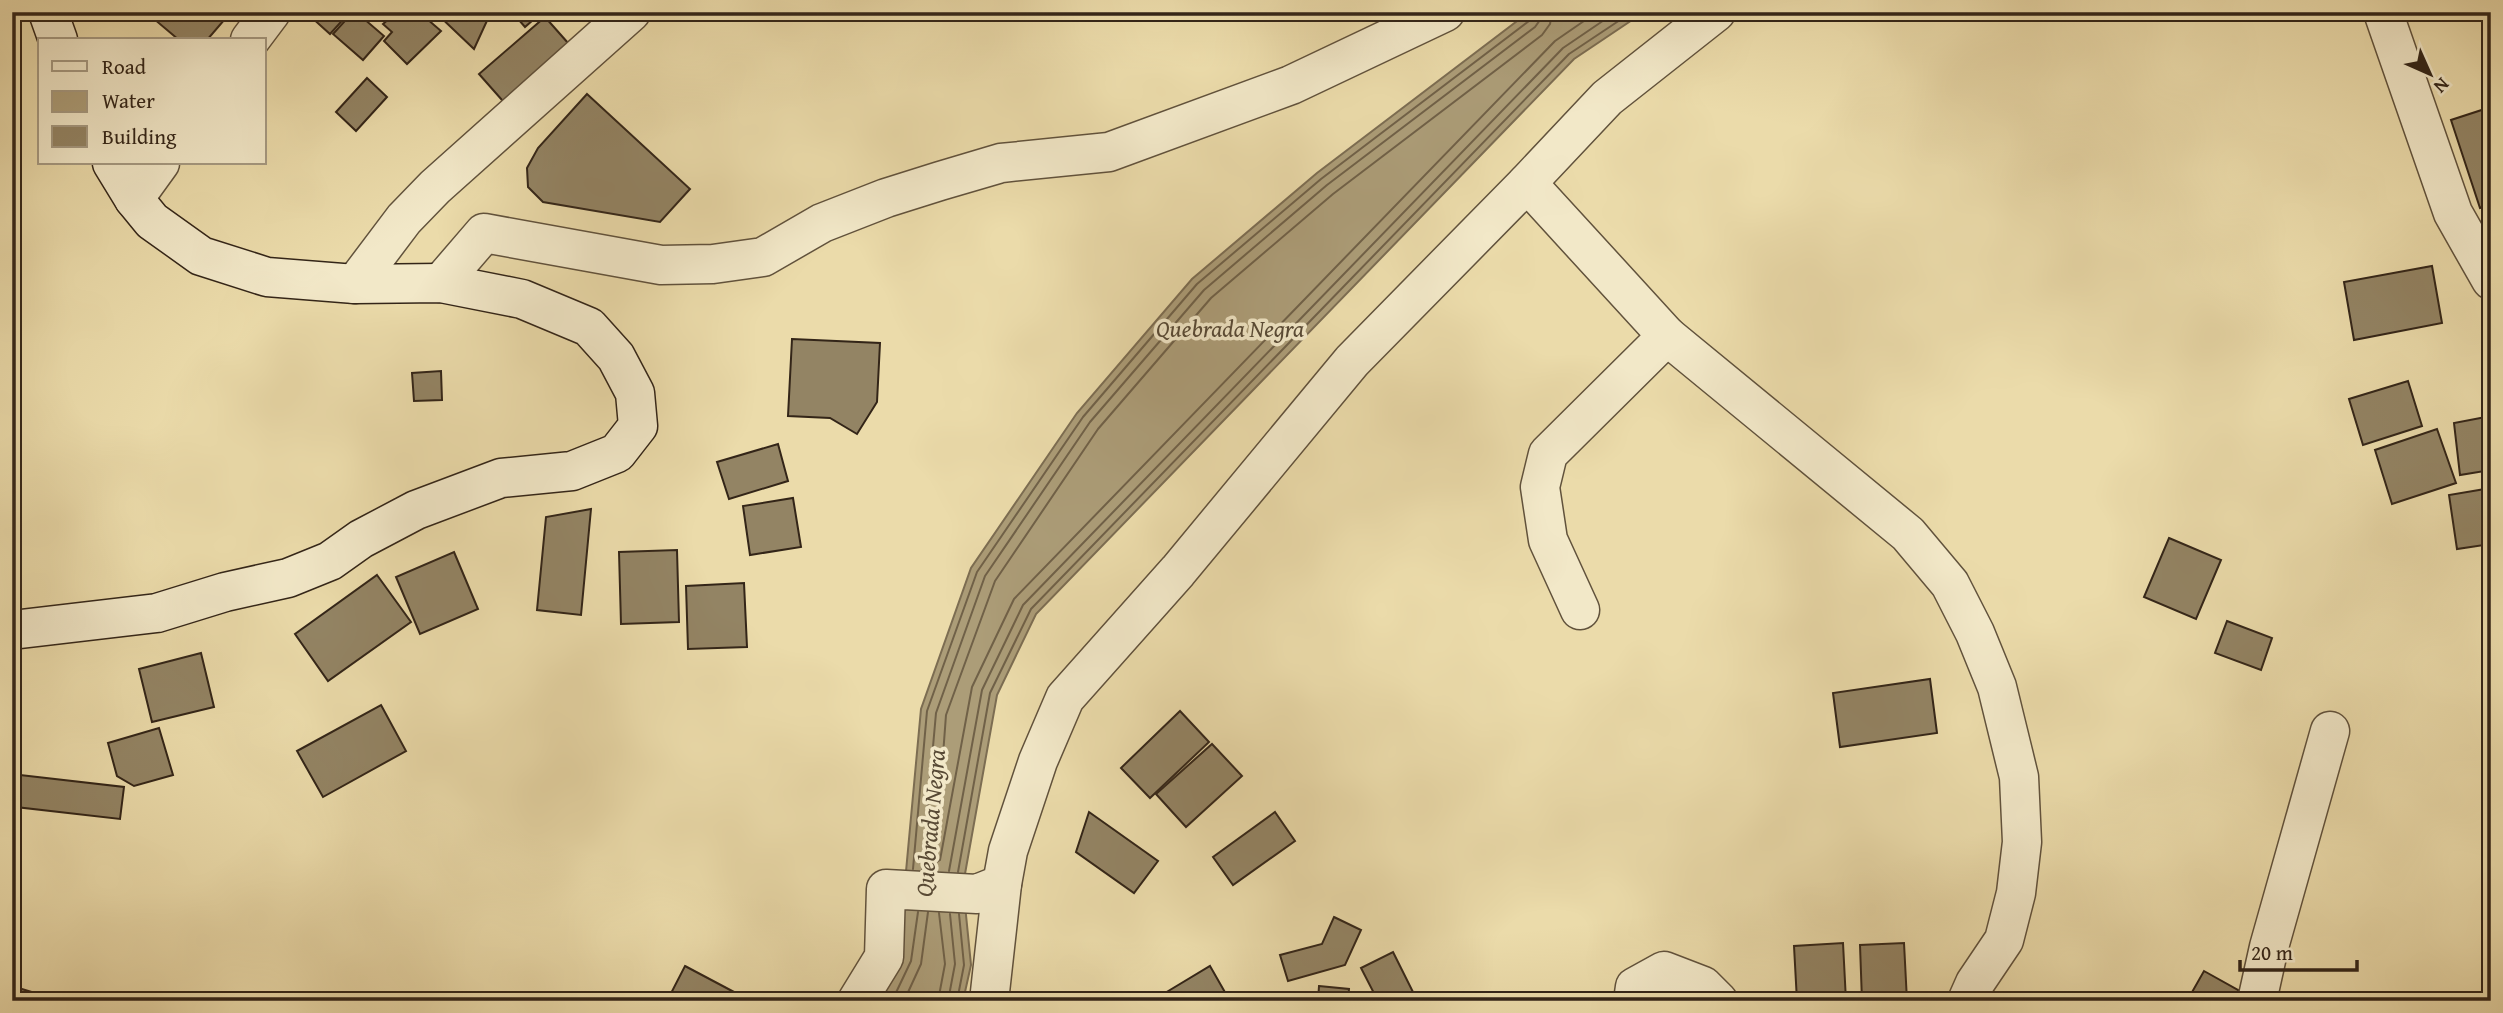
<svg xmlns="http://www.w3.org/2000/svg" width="2503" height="1013" font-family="'Gentium Book Plus',serif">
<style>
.water{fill:#ac9d78;stroke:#7c6d52;stroke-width:2}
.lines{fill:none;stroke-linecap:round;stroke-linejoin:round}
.shore{stroke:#706148;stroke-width:2}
.building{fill:#938464;stroke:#332518;stroke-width:2}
.street-casing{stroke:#61523c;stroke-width:41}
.secondary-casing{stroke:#332518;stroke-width:41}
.street{stroke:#f2e8c8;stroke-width:38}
.secondary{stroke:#f2e8c8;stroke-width:38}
.labels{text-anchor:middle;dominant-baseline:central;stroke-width:7;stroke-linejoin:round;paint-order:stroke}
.water-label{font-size:24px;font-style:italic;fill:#574935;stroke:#f2e8c8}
</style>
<rect width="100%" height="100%" fill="#ebdbaa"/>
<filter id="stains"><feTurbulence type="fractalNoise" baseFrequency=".00286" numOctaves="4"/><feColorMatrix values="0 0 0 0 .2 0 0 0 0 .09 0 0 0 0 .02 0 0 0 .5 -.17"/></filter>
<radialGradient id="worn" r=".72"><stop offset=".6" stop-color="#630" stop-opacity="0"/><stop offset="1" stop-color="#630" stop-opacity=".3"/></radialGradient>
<!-- water -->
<polygon class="water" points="1529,12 1644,12 1574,59 1036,614 997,695 963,885 971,965 963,1001 875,1001 904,893 921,709 971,568 1077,413 1192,279 1317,173"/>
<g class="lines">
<!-- shore -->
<g class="shore">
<polyline points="1552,12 1550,24 1542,35 1333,194 1211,298 1098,429 995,581 946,715 935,863 940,860 972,687 1014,599 1555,41 1597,12"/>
<polyline points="913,869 927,711 977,572 1083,417 1197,284 1321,179 1529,21 1532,12"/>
<polyline points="922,870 936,713 985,576 1090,422 1204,290 1327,185 1535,27 1540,20 1541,12"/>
<polyline points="949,871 982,690 1023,605 1563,48 1616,12"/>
<polyline points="958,872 990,693 1031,609 1569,54 1632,12"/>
<polyline points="892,1001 911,961 918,912"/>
<polyline points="904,1001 921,964 928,912"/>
<polyline points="938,1001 945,964 939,913"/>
<polyline points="948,1001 955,964 950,914"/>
<polyline points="957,1001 964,965 959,914"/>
</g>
</g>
<!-- building -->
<g class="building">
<polygon points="160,12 231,12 207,40 179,40 154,19"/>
<polygon points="315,12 350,12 330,34 311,17"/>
<polygon points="353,12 356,12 384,36 363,60 333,34"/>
<polygon points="397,12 419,12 441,31 407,64 384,41 392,32 383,24"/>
<polygon points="435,12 491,12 474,49"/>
<polygon points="512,12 542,12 525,27"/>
<polygon points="545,17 576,52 510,109 479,74"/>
<polygon points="367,78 387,97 356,131 336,112"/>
<polygon points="587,94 690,189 660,222 543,202 528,187 527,168 538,148"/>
<polygon points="2491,107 2491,205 2480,208 2451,120"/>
<polygon points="2432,266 2442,323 2354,340 2344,282"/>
<polygon points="792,339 880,343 877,402 857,434 830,418 788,416"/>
<polygon points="441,371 442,400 414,401 412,373"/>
<polygon points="2408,381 2422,426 2363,445 2349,399"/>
<polygon points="2491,416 2491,470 2460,475 2454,423"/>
<polygon points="2437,429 2456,483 2392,504 2375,450"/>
<polygon points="778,444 788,481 729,499 717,462"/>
<polygon points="2491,488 2491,544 2457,549 2449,495"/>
<polygon points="793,498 801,547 750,555 743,506"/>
<polygon points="591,509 581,615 537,610 546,517"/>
<polygon points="2169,538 2221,560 2196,619 2144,597"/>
<polygon points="677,550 679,622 621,624 619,552"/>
<polygon points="454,552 478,609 420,634 396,577"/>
<polygon points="377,575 411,622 328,681 295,634"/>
<polygon points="744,583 747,647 688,649 686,586"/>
<polygon points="2227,621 2272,638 2261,670 2215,653"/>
<polygon points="201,653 214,707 152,722 139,669"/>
<polygon points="1930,679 1937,733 1840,747 1833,693"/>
<polygon points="12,686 20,686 18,731 12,731"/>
<polygon points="381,705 406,751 323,797 297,751"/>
<polygon points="1180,711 1209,742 1150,798 1121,768"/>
<polygon points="159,728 173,775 134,786 117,776 108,743"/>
<polygon points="1212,744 1242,776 1186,827 1156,794"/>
<polygon points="20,775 124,787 120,819 16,807"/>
<polygon points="1089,812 1158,861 1134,893 1076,852"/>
<polygon points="1275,812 1295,841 1233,885 1213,857"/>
<polygon points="1334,917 1361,930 1345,965 1288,981 1280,955 1322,944"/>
<polygon points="1843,943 1846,1001 1797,1001 1794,946"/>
<polygon points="1904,943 1907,1001 1862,1001 1860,945"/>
<polygon points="1393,952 1417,1000 1416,1001 1378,1001 1361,968"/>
<polygon points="685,966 751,1001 667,1001"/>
<polygon points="1210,966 1230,1001 1163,1001 1160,996"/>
<polygon points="2204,971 2245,994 2241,1001 2187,1001"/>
<polygon points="12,986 48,997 47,1001 12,1001"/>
<polygon points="1319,986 1349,989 1348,1001 1318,1001"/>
</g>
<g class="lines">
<!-- street casing -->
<g class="street-casing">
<g id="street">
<polyline points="2383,12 2453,213 2491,280"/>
<polyline points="250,40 271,12"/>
<polyline points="1527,183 1667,336 1548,454 1540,487 1548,540 1580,610"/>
<polyline points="134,199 160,163"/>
<polyline points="441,283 484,233 661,265 713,264 763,257 822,223 886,198 940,181 1001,163 1109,152 1291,85 1445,12"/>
<polyline points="355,284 404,219 435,187 631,12"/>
<polyline points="1667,336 1908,534 1950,584 1975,633 1997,687 2019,777 2022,842 2016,893 2004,940 1975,983 1967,1001"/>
<polyline points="857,1001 884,957 886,889 977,894 1002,884 1008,851 1038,761 1065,698 1178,571 1352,361 1527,183 1607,98 1716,12"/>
<polyline points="989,1001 1002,884"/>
<polyline points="1633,1001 1635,987 1664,971 1703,986 1718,1001"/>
<polyline points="2257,1001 2269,947 2330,731"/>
</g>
</g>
<!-- secondary casing -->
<g class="secondary-casing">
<g id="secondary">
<polyline points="48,12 58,40"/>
<polyline points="12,630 157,613 225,592 288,578 330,561 361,539 416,510 501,478 572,471 617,453 638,426 635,393 616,357 589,327 522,299 441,283 355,284 267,277 201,256 152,221 134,199 112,163"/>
</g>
</g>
<!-- street -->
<use href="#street" class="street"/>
<!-- secondary -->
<use href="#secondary" class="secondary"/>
</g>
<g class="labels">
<!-- water labels -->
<g class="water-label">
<text x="1230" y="328">Quebrada Negra</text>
<text transform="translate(930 823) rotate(-85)">Quebrada Negra</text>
</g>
</g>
<!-- margin -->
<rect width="2503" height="1013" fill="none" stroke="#ebdbaa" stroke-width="42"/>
<rect x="14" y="14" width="2475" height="985" fill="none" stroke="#332518" stroke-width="3.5"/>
<rect x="21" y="21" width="2461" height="971" fill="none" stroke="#332518" stroke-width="2"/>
<!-- legend -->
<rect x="38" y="38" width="228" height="126" fill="#f2e8c8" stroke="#a69a82" stroke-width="2"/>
<rect x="52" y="61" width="35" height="10" fill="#f2e8c8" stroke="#a69a82" stroke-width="2"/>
<text x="102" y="74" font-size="21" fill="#332518">Road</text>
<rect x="52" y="91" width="35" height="21" fill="#ac9d78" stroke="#a69a82" stroke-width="2"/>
<text x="102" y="108" font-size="21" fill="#332518">Water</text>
<rect x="52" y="126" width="35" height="21" fill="#938464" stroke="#a69a82" stroke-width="2"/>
<text x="102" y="144" font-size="21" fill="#332518">Building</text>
<!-- north arrow -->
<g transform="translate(2430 74) rotate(135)" stroke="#f2e8c8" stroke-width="5" paint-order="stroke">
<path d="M0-5L12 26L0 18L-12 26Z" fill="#332518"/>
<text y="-10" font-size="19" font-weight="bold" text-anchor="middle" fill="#332518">N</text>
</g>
<!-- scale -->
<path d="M2240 960v10h117v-10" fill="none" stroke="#332518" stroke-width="3.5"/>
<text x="2251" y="960" font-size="21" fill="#332518" stroke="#f2e8c8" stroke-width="5" paint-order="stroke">20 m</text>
<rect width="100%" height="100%" filter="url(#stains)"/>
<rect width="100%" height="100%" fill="url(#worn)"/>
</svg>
